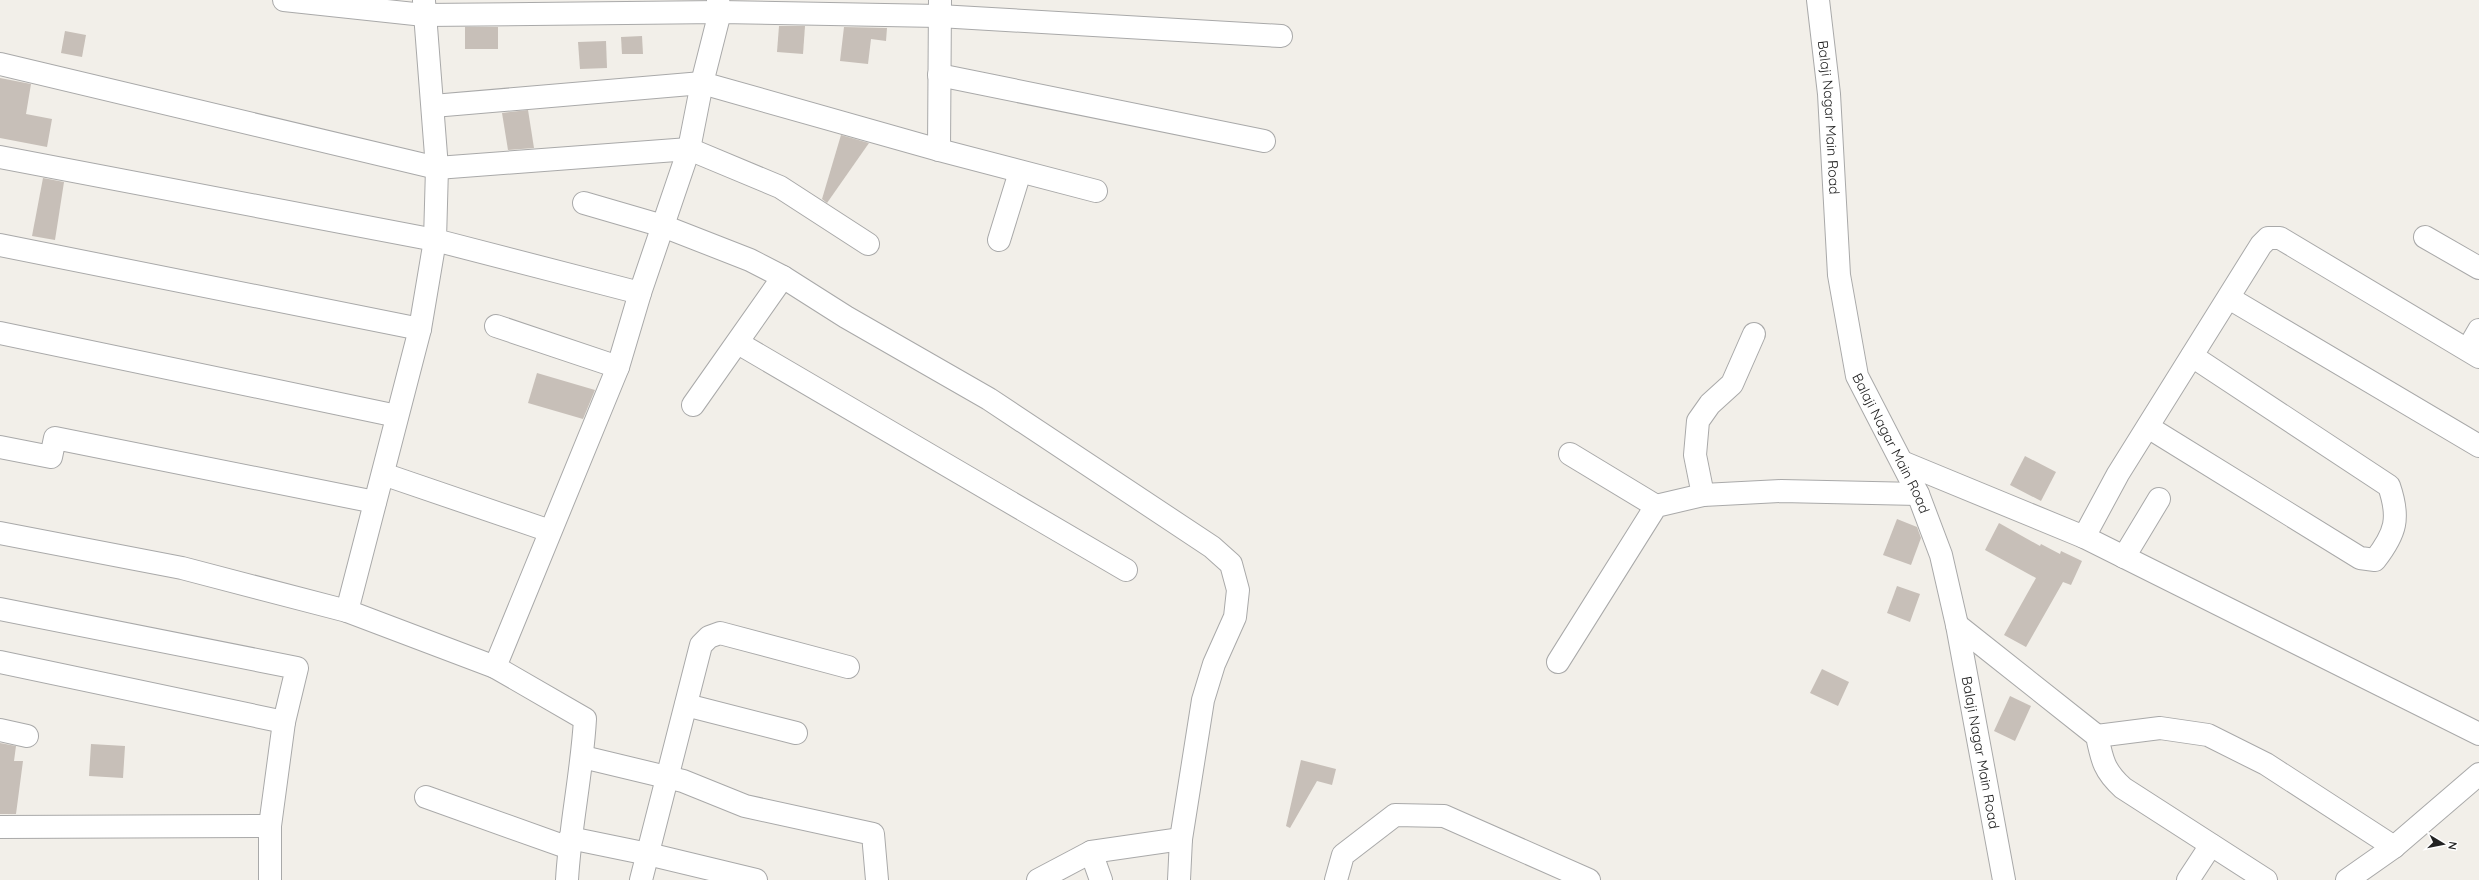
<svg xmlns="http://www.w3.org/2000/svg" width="2479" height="880" font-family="Quicksand,sans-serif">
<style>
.building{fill:#c7bfb8}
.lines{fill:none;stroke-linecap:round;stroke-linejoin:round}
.minor-casing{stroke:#a9a9a9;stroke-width:24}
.minor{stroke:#fff;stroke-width:22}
.labels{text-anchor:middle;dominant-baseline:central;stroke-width:3;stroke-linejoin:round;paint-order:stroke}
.street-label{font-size:14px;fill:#222;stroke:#fff}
</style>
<rect width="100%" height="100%" fill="#f2efe9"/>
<!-- building -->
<g class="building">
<polygon points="779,26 805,26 803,54 777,52"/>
<rect x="465" y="27" width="33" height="22"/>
<polygon points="844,27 887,28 886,41 871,39 868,64 840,61"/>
<polygon points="65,31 86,35 82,57 61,53"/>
<polygon points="642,36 643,54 622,54 621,37"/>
<polygon points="606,41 607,68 580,69 578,42"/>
<polygon points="0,78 31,84 26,114 52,119 47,147 0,138"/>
<polygon points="528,110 534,148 508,150 502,113"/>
<polygon points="841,135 869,143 827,203 822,199"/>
<polygon points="43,178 64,182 55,240 32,236"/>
<polygon points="537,373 595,390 583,419 528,403"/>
<polygon points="2025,456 2056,472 2041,501 2010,485"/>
<polygon points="1897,519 1917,527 1921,538 1911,565 1883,555"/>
<polygon points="1999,523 2040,546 2041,544 2060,554 2061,551 2082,561 2071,585 2063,582 2026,647 2004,635 2036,578 1985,550"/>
<polygon points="1897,586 1920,594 1910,622 1887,613"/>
<polygon points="1822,669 1849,682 1838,706 1810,693"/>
<polygon points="2010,696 2031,706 2015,741 1994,731"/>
<polygon points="0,743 16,746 14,761 23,761 16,814 0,814"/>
<polygon points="91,744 125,746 123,778 89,776"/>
<polygon points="1301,760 1336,769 1332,785 1317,781 1290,828 1286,826"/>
</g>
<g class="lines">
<!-- minor casing -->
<g class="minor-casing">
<g id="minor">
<polyline points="284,0 424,15 720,12 939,16 1281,36"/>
<path id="s1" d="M1818,0L1829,94L1839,275L1857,376L1918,494L1941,555L1957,625L2004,880"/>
<polyline points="424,1 437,168 435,240 640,293"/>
<polyline points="0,64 437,168 689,149 780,187 868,244"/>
<polyline points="939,75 1264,141"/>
<polyline points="433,106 702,83 939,150 1096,191"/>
<polyline points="939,150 940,0"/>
<polyline points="0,157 435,240 420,329 347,611 495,667"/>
<polyline points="584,203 663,226 750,260 783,277 846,317 989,399 1212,547 1231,564 1238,590 1235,617 1214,664 1203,700 1181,839 1179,880"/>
<polyline points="2425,237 2479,268"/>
<polyline points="999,240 1020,172"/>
<polyline points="0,245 420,329"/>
<polyline points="2229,298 2479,446"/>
<polyline points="496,326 618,367"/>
<polyline points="0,333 397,416"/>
<polyline points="738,343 1126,570"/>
<polyline points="2468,349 2479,330"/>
<polyline points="693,405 783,277"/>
<path d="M2148,427L2360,558L2375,560C2396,533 2400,518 2389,486L2192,356"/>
<polyline points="0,447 51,457 55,438 375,502"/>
<polyline points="1570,454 1656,506"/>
<polyline points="1902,462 2084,537 2479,734"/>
<polyline points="383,474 550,531"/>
<polyline points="1703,495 1695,455 1698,421 1710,404 1732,384 1754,334"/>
<polyline points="0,533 182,568 347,611"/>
<polyline points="2084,537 2118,474 2261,245 2268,238 2280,238 2479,357"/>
<polyline points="2124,557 2159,499"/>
<polyline points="0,609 297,668 284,722 270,826"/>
<path d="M1957,625L2097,736C2102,760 2104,771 2123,788L2266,880"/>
<polyline points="0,662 284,722"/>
<polyline points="1558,662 1656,506 1703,495 1781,491 1918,494"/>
<polyline points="686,705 796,733"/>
<polyline points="0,730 27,736"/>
<polyline points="2097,736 2160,728 2208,735 2266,764 2394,847"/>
<polyline points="583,757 683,781 745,806 873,834 877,880"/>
<polyline points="426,797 569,848"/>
<polyline points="0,827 270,826 270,880"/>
<polyline points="570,838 648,854 756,880"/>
<polyline points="1091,852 1101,880"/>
<path d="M567,880C570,826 582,773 585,719L495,667L618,367L640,293L689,149L702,83L720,12L718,0"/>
<polyline points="641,880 701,645 709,637 720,633 848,667"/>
<polyline points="1038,880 1091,852 1181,839"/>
<polyline points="1336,880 1343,855 1395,815 1444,816 1589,880"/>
<polyline points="2188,880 2211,845"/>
<polyline points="2347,880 2394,847 2479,774"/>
</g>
</g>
<!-- minor -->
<use href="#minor" class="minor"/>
</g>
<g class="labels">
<!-- street labels -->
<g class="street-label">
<text stroke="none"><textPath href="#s1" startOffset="118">Balaji Nagar Main Road</textPath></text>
<text stroke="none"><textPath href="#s1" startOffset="454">Balaji Nagar Main Road</textPath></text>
<text stroke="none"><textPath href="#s1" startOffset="778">Balaji Nagar Main Road</textPath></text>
</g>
</g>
<!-- north arrow -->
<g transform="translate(2443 844) rotate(100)" stroke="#ffffff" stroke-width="3" paint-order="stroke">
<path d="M0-3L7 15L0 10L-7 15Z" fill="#222222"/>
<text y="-6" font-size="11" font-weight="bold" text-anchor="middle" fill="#222222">N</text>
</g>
</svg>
